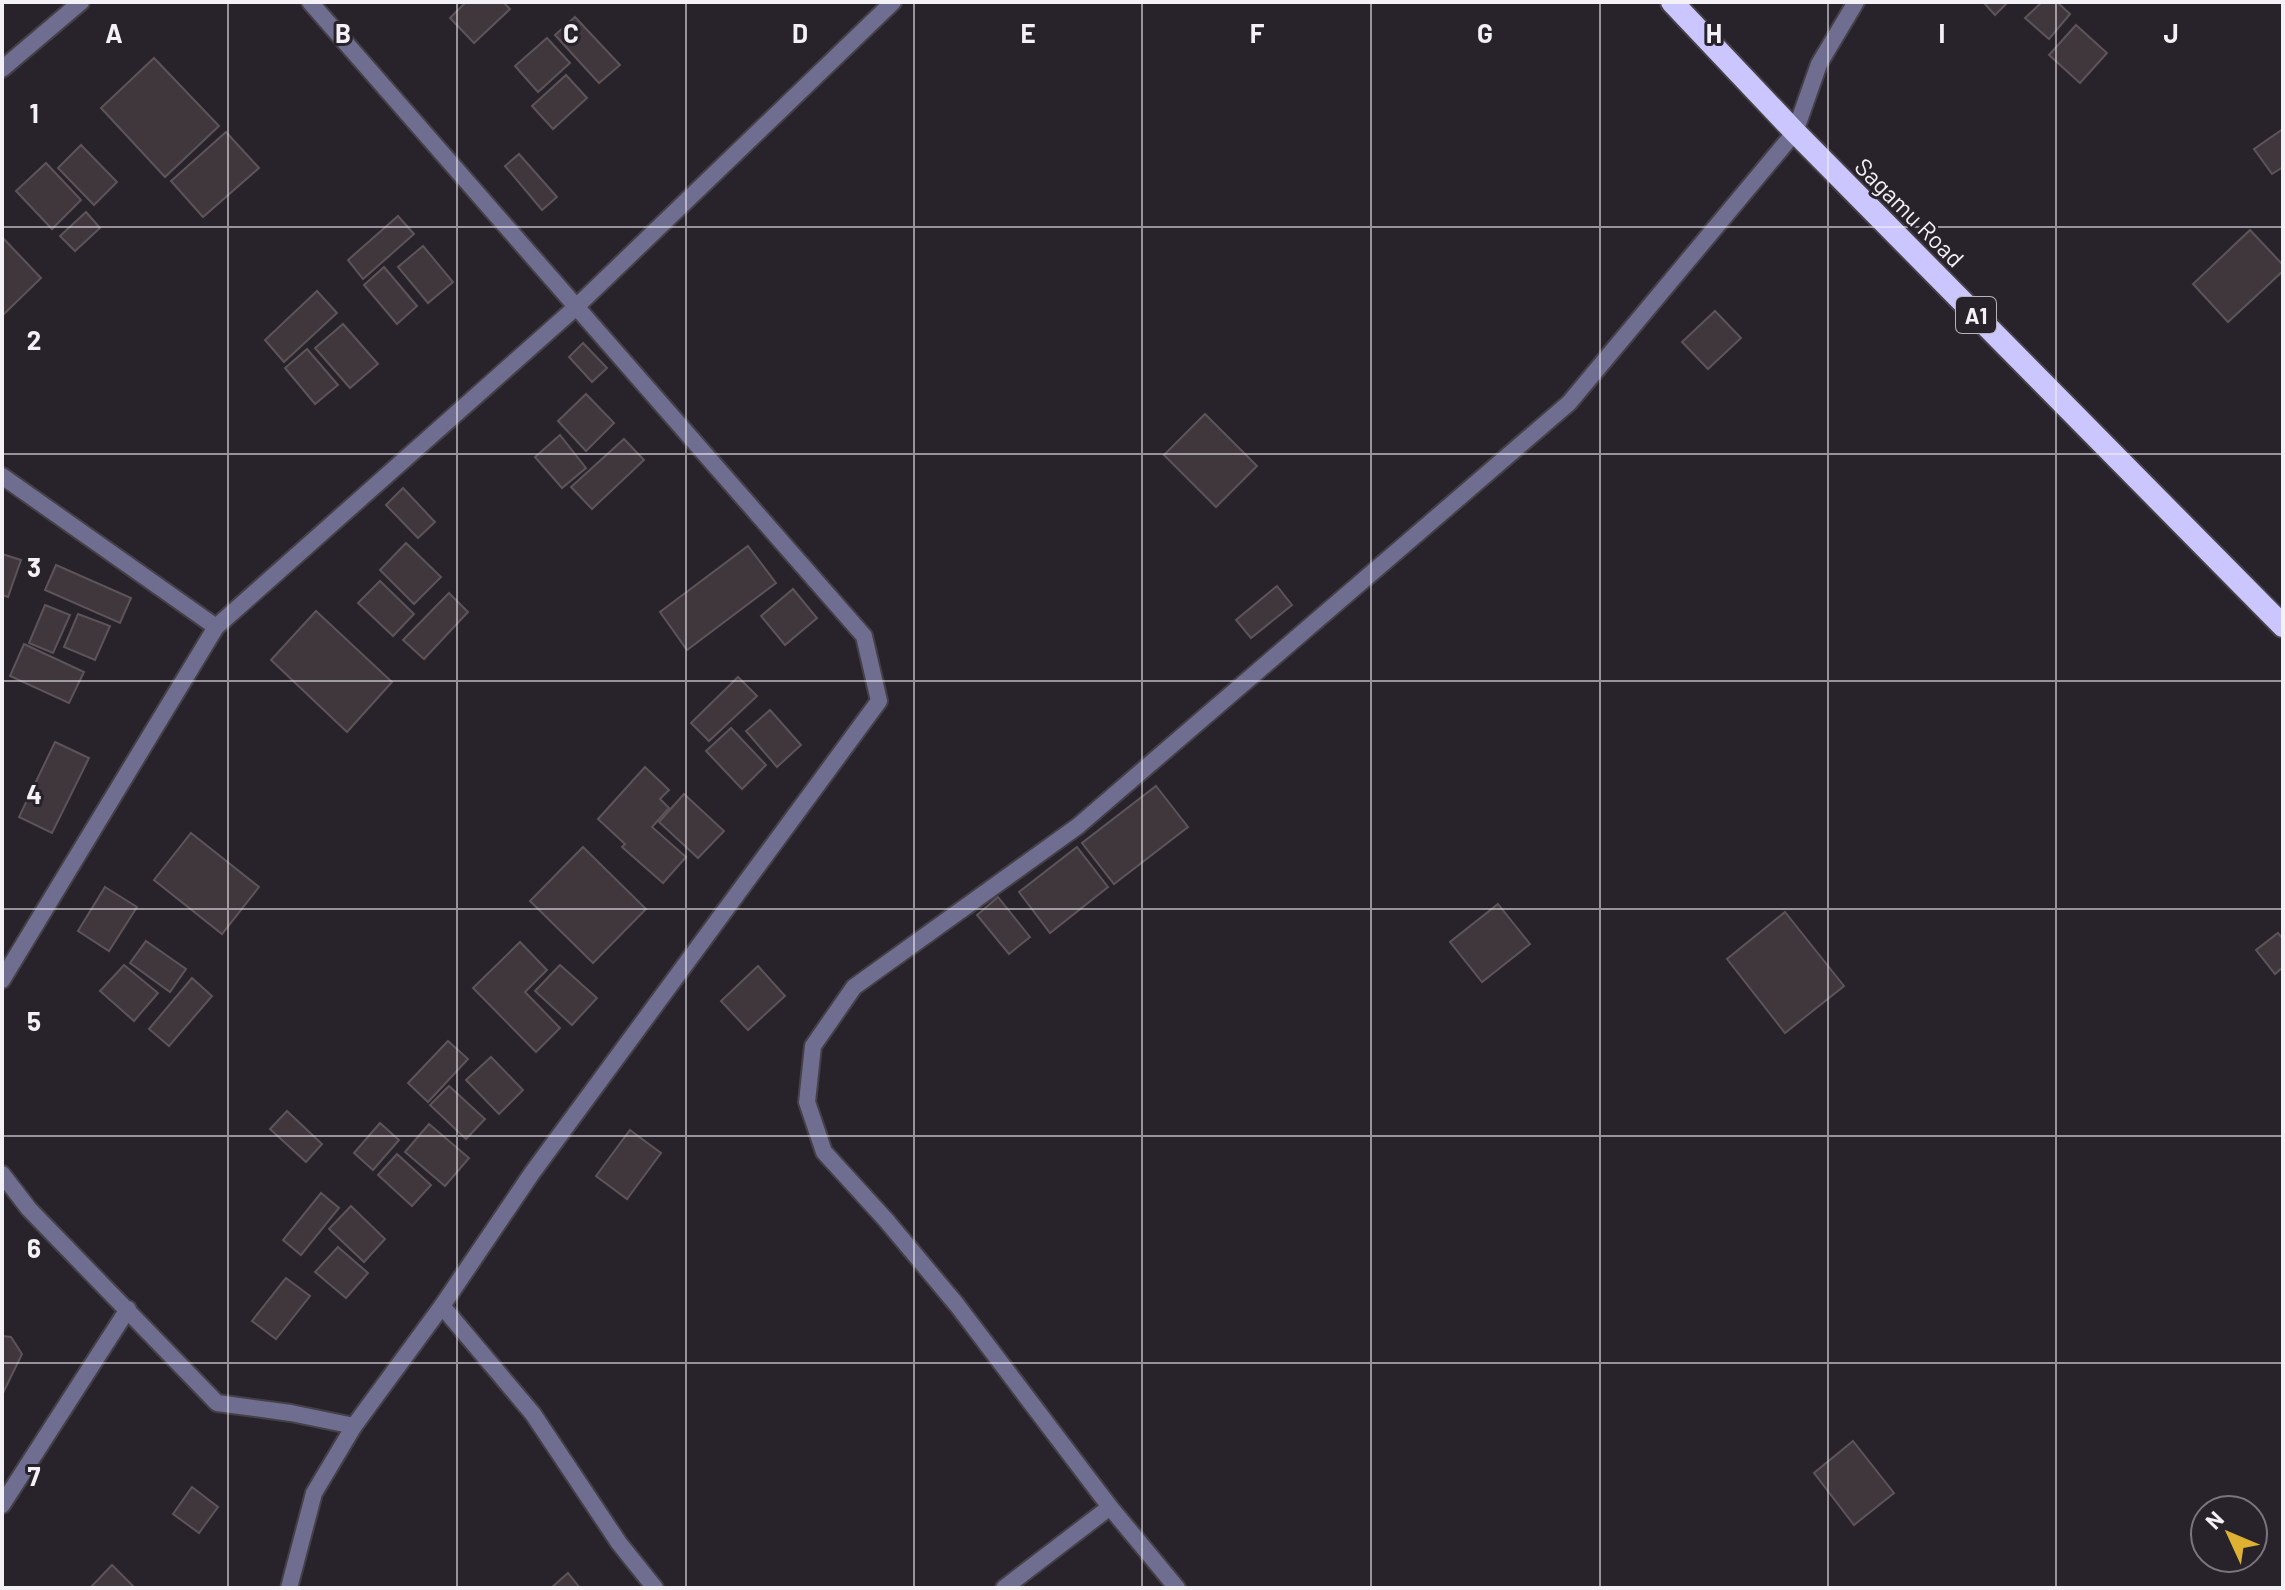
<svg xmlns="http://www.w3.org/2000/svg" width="2285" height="1590" font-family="Barlow,sans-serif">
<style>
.building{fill:#3f373c;stroke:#5d5459;stroke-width:2}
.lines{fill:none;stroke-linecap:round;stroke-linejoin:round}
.minor-casing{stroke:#454047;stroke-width:20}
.trunk-casing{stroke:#454047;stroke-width:26}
.minor{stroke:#6f6d90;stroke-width:16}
.trunk{stroke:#cbc7fe;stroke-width:22}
.grid{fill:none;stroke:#f4f1f6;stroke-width:2;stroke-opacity:0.55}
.labels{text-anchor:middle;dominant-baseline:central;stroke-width:6;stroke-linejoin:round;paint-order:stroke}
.shield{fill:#28232a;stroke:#b7b3b9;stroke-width:2}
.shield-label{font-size:22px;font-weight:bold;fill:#f4f1f6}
.street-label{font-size:24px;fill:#f4f1f6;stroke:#28232a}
.grid-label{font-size:26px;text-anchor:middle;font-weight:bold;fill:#f4f1f6;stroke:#28232a;stroke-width:6;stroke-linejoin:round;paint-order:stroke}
</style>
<rect width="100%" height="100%" fill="#28232a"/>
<!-- building -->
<g class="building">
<polygon points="466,2 503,2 510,9 474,43 450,18"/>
<polygon points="1983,2 2008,2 1995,15"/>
<polygon points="2042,2 2057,2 2070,14 2049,39 2025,18"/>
<polygon points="575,17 620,65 599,83 555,35"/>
<polygon points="2076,25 2107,53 2080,83 2049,55"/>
<polygon points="547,38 570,63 538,92 515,66"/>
<polygon points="154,58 219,126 165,177 101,108"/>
<polygon points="566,75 587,98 553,129 532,106"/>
<polygon points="2283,129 2283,167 2272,174 2254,149"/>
<polygon points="226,132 259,168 203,217 171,181"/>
<polygon points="81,145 117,182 94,205 58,168"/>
<polygon points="519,154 557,197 542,210 505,166"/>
<polygon points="46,163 81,200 52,229 16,191"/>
<polygon points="86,212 100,228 75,251 60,236"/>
<polygon points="398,216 414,234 363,279 348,260"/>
<polygon points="2250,230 2283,265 2283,271 2228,322 2193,284"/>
<polygon points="2,237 41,278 2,316"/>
<polygon points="423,246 453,282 428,303 398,267"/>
<polygon points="384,267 417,306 397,324 364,285"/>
<polygon points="317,291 337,313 284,362 265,340"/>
<polygon points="1715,311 1741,338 1708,369 1682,342"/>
<polygon points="343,324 378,364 350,388 315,348"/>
<polygon points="583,343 607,368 592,382 569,357"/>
<polygon points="307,349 338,385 315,404 285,368"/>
<polygon points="586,394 614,423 586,451 558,421"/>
<polygon points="1205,414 1257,466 1216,507 1164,455"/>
<polygon points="560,435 586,468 562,488 535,457"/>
<polygon points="624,439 644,460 592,509 571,487"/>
<polygon points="403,488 435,522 418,538 386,505"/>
<polygon points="406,543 441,577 414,604 380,570"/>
<polygon points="748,546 776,583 687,650 660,612"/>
<polygon points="2,554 21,560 8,597 2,595"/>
<polygon points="56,565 131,598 120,623 45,590"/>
<polygon points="380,581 414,614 393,636 358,603"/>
<polygon points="1277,586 1292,605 1251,638 1236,620"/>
<polygon points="793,589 817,618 785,645 761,616"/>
<polygon points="449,593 468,612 424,659 403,640"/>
<polygon points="45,605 70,615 53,653 29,643"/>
<polygon points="316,611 392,682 347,732 271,660"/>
<polygon points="78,614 110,626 95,660 64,647"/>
<polygon points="24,644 84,672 69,703 10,676"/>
<polygon points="738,677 757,696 709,741 691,723"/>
<polygon points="770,710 801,745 777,767 746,731"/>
<polygon points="731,728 766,765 742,789 706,751"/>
<polygon points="55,742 89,758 52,833 19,817"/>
<polygon points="645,767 669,790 660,799 669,808 652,827 686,857 663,883 622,847 625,844 598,819"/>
<polygon points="1156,786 1188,827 1114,884 1082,843"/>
<polygon points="684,794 724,831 698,858 659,822"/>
<polygon points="191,833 259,887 222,934 154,880"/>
<polygon points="583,847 646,909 593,963 530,901"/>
<polygon points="1077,847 1108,887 1050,933 1019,892"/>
<polygon points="105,887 137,907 109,951 78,931"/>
<polygon points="998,897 1030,937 1009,954 977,915"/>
<polygon points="1498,904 1530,944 1482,982 1450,942"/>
<polygon points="1785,912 1844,986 1785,1033 1727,959"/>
<polygon points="2278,933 2283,939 2283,967 2275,974 2256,950"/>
<polygon points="146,941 186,969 170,992 130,963"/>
<polygon points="520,942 547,970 525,992 560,1028 536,1052 473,988"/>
<polygon points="124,965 158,993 134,1021 100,991"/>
<polygon points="560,965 597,998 572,1025 535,991"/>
<polygon points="758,966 785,996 748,1030 721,1001"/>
<polygon points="192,978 212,996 169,1046 149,1029"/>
<polygon points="448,1041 468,1059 428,1102 408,1083"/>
<polygon points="491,1057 523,1090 499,1114 466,1080"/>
<polygon points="449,1086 485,1119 466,1139 430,1105"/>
<polygon points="287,1111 322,1144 306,1162 270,1129"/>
<polygon points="380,1123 399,1140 373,1170 354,1153"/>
<polygon points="429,1124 469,1158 445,1186 405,1152"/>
<polygon points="630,1130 661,1153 627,1199 596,1176"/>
<polygon points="397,1154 431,1185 412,1206 378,1175"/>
<polygon points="321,1193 339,1208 301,1255 283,1240"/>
<polygon points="351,1206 385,1239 364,1262 329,1229"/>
<polygon points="338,1247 368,1273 346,1298 315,1272"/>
<polygon points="286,1278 310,1296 276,1339 252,1321"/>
<polygon points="2,1336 11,1337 22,1354 2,1395"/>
<polygon points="1853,1441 1894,1493 1854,1525 1814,1473"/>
<polygon points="192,1487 218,1507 199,1533 173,1514"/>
<polygon points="112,1565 135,1588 90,1588"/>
<polygon points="568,1573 580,1588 551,1588"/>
</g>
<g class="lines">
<!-- minor casing -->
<g class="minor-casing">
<g id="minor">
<polyline points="2,69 81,2"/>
<polyline points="2,476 216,627"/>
<polyline points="2,980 216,627 575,308 893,2"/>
<polyline points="2,1174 29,1209 217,1403 291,1413 354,1426"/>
<polyline points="442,1306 533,1414 619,1543 655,1588"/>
<polyline points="2,1505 128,1309"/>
<polyline points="289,1588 314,1493 354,1426 442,1306 532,1173 879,701 864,636 310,2"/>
<polyline points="1004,1588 1110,1507"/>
<polyline points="1177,1588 1110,1507 957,1305 886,1220 824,1152 807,1102 813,1046 854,987 1078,826 1569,403 1795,132 1819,64 1856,2"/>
</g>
</g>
<!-- trunk casing -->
<g class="trunk-casing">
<polyline id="trunk" points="1672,2 1795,132 2283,626"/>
</g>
<!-- minor -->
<use href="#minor" class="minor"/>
<!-- trunk -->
<use href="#trunk" class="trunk"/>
</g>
<!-- grid -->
<path class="grid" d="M228,2V1588M457,2V1588M686,2V1588M914,2V1588M1142,2V1588M1371,2V1588M1600,2V1588M1828,2V1588M2056,2V1588M2,227H2283M2,454H2283M2,681H2283M2,909H2283M2,1136H2283M2,1363H2283"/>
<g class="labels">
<!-- shield labels -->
<rect class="shield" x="1956" y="297" width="40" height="36" rx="6"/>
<g class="shield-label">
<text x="1976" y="315">A1</text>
</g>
<!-- street labels -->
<g class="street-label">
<text transform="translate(1910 212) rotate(45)">Sagamu Road</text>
</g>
</g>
<g class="grid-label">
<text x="114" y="43">A</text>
<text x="343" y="43">B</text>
<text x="571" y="43">C</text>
<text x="800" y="43">D</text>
<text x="1028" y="43">E</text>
<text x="1257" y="43">F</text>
<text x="1485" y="43">G</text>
<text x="1714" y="43">H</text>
<text x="1942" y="43">I</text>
<text x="2171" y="43">J</text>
<text x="34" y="123">1</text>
<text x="34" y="350">2</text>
<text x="34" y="577">3</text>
<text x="34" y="804">4</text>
<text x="34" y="1031">5</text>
<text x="34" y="1258">6</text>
<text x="34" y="1486">7</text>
</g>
<!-- border -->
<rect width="2285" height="1590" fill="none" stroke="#f4f1f6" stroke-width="8"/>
<!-- north arrow -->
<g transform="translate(2229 1534) rotate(314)"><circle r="38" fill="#28232a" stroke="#7a757c" stroke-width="2"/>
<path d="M0-6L14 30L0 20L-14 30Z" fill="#deb133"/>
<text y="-12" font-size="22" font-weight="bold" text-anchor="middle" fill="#f4f1f6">N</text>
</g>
</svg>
